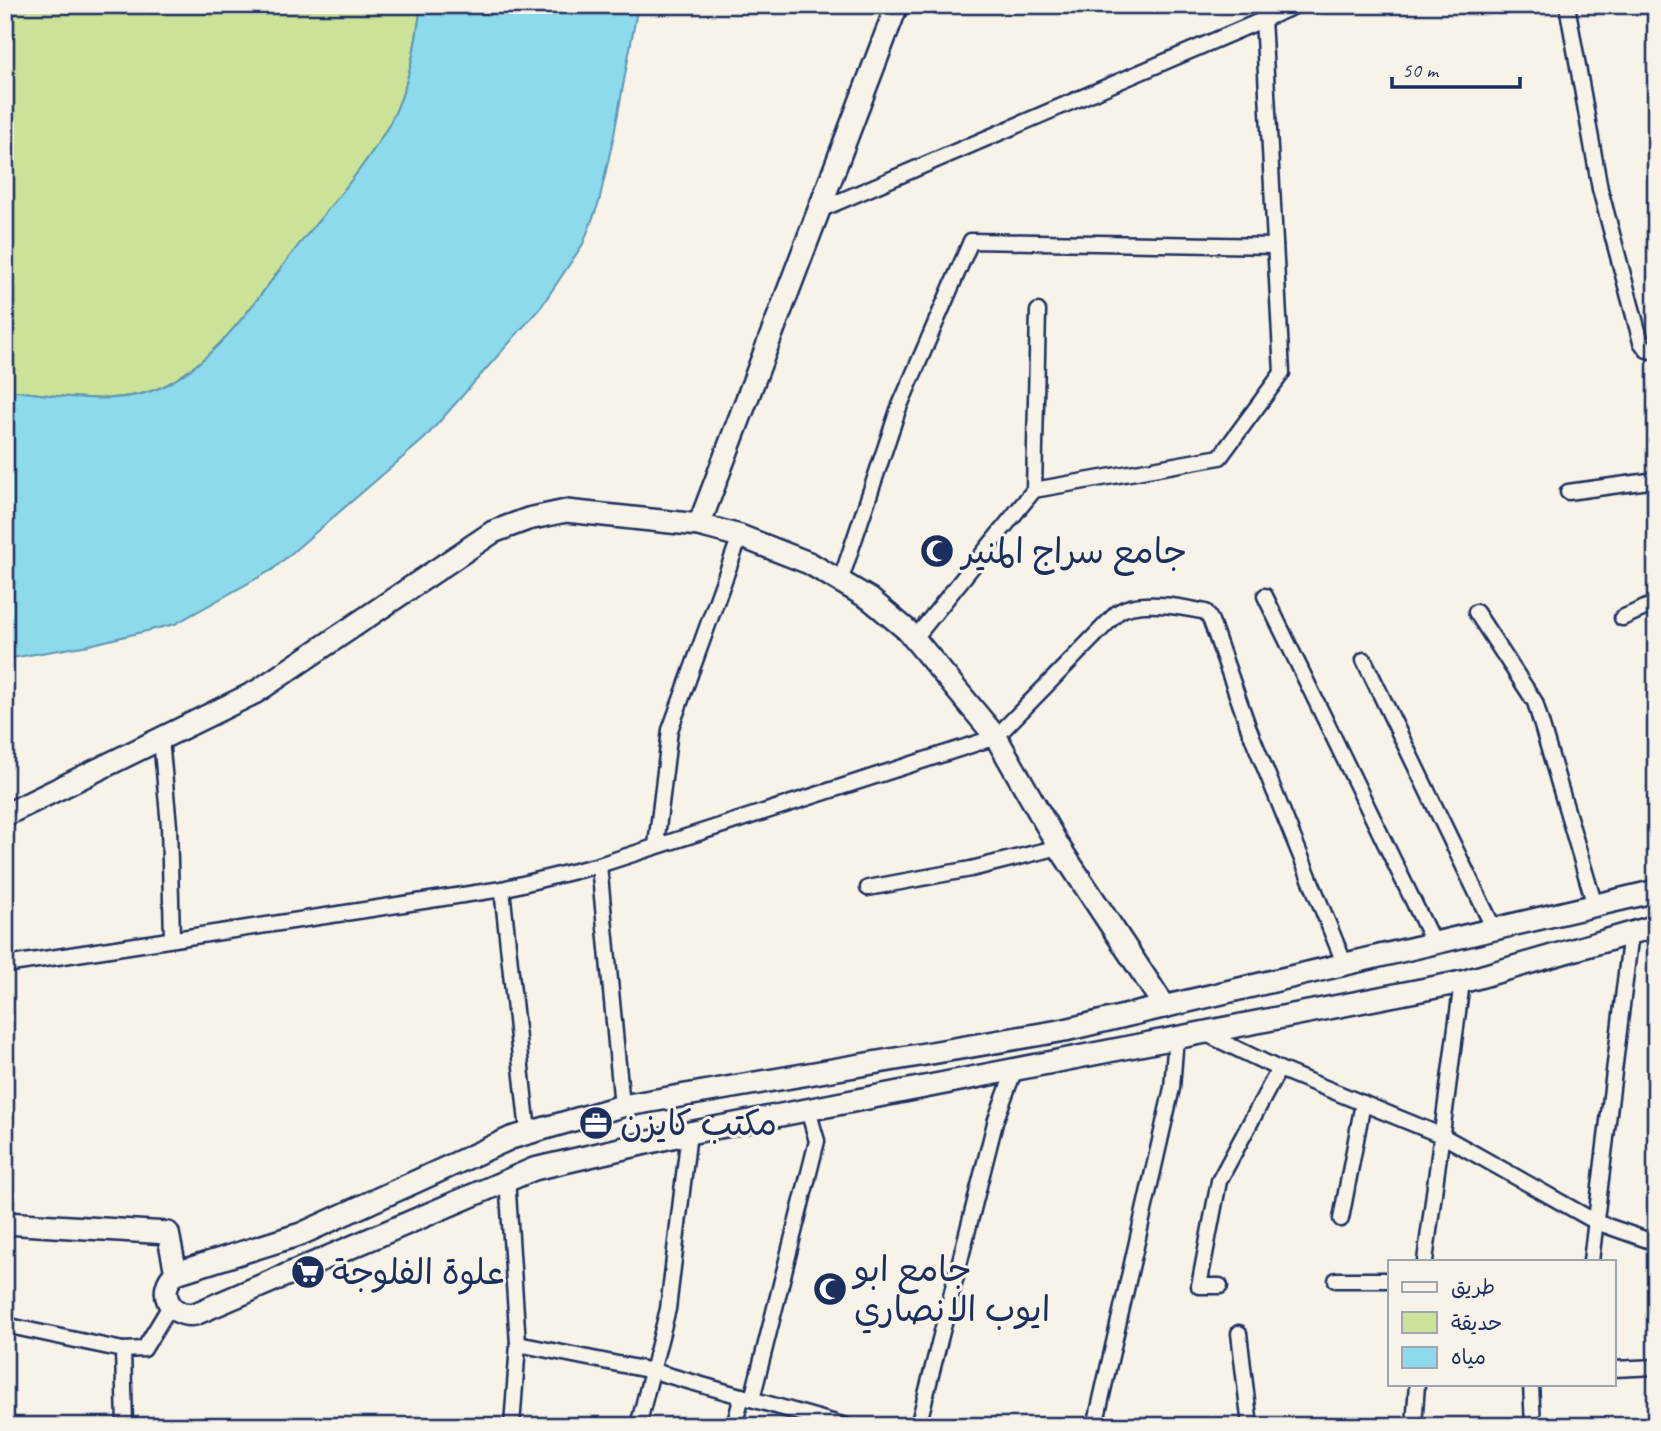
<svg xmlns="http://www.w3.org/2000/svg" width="1661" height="1431" font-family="Caveat,'Playpen Sans Arabic',sans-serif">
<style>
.green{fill:#cae399;stroke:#72897c;stroke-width:2}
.water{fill:#8cdaeb;stroke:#5f96b3;stroke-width:2}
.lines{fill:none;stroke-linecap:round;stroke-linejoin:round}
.street-casing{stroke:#1b2f5e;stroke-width:19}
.secondary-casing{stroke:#1b2f5e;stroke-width:26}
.street{stroke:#f7f3e8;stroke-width:14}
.secondary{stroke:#f7f3e8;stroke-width:21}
.labels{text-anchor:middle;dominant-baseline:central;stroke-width:6;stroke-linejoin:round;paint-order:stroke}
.poi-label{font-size:35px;fill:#1b2f5e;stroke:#f7f3e8;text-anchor:start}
</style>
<rect width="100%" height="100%" fill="#f7f3e8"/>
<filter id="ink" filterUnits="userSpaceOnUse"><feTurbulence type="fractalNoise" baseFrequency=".0143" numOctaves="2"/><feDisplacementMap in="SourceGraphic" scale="14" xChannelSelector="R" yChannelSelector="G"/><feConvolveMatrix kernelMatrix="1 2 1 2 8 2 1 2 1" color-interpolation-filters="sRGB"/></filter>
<g filter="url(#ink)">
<!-- green -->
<path class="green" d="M5,5H421C416,43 409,88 390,123C365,168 330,206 298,246C260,294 223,354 168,384C122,409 54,395 5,390Z"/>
<!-- water -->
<path class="water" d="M421,5H638L614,135L599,202L583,244L541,307L424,439L272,570L175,624L89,645L5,659V390C54,395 122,409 168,384C223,354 260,294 298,246C330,206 365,168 390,123C409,88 416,43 421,5Z"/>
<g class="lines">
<!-- street casing -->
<g class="street-casing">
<g id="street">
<polyline points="1567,5 1600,189 1641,342 1647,350 1656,352"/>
<polyline points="817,211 1297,5"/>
<polyline points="1034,490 1220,457 1282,373 1263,18"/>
<polyline points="1568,492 1656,480"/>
<polyline points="840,582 898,410 971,241 1275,246"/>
<polyline points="1265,596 1434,944"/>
<polyline points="1476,612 1535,702 1595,906"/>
<polyline points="1622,618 1656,603"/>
<polyline points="915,638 1034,490 1038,311"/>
<polyline points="1364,660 1494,929"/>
<polyline points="161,739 169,826 172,937"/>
<polyline points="656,845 670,730 740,536"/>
<polyline points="599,865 622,1106"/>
<polyline points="868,888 971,869 1059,847"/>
<polyline points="502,889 528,1132"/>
<path d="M5,965L502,889L599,865L996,737L1117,613C1137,598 1182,607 1206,612L1211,621L1249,729L1345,965"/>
<polyline points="1204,1033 1279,1069 1443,1136 1596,1222 1656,1243"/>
<polyline points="507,1178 518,1344 512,1426"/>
<polyline points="1341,1219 1363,1103"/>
<polyline points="1425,1261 1462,982"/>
<polyline points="1591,1261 1631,932"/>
<polyline points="1336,1280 1390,1280"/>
<polyline points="1220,1286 1199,1286 1219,1181 1279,1069"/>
<polyline points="5,1325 123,1350"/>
<polyline points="1239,1333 1250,1426"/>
<polyline points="518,1344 653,1371 846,1426"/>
<polyline points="1614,1369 1656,1367"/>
<polyline points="1531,1384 1533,1426"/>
<polyline points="752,1399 817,1141 808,1110"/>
<polyline points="125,1426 123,1350 144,1349 170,1306"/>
<polyline points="638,1426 668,1309 689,1133"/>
<polyline points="734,1426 742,1396"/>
<polyline points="918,1426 996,1119 1015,1069"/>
<polyline points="1095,1426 1172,1088 1176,1037"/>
<polyline points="1414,1426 1417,1384"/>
</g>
</g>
<!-- secondary casing -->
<g class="secondary-casing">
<g id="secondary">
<polyline points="699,525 897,5"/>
<polyline points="5,815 256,692 493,532 528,519 566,511 699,525 740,536 809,563 870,599 907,630 996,737 1059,847 1165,1007"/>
<path d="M1656,891L1065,1030L622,1106L511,1138L301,1234L176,1273C156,1290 169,1318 195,1314L534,1169L689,1133L1462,982L1656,926"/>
<polyline points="5,1223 168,1233 176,1273"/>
</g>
</g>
<!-- street -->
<use href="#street" class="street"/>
<!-- secondary -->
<use href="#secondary" class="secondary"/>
</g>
</g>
<!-- icons -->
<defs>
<g id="mosque-disc" transform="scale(1.75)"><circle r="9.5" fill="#1b2f5e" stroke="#f7f3e8"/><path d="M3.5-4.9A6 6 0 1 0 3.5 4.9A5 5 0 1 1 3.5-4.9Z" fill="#fff"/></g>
<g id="office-disc" transform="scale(1.75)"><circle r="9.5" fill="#1b2f5e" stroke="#f7f3e8"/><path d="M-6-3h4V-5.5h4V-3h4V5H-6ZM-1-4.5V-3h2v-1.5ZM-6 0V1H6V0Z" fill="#fff"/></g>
<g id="supermarket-disc" transform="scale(1.75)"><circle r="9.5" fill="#1b2f5e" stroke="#f7f3e8"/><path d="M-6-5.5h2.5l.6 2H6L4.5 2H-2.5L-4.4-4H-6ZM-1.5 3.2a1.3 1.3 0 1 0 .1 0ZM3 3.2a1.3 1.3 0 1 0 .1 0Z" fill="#fff"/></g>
</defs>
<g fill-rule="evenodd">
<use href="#mosque-disc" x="937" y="551"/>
<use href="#office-disc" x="596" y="1123"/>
<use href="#supermarket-disc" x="308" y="1272"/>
<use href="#mosque-disc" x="830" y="1289"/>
</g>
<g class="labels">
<!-- poi labels -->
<g class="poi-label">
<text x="962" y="551">جامع سراج المنير</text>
<text x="620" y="1123">مكتب كايزن</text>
<text x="854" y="1269">جامع ابو<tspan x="854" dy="40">ايوب الانصاري</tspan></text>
<text x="332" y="1272">علوة الفلوجة</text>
</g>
</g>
<!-- margin -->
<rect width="1661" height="1431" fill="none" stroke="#f7f3e8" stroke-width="28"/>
<rect x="14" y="14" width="1633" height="1403" fill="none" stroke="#1b2f5e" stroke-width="2.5" filter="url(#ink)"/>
<!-- legend -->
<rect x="1388" y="1260" width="228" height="126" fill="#f7f3e8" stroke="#9fa5b1" stroke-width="2"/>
<rect x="1402" y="1282" width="35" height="10" fill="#f7f3e8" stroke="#9fa5b1" stroke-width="2"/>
<text x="1451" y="1294" font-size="21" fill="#1b2f5e">طريق</text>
<rect x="1402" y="1312" width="35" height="21" fill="#cae399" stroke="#9fa5b1" stroke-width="2"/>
<text x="1451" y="1330" font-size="21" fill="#1b2f5e">حديقة</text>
<rect x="1402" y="1347" width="35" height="21" fill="#8cdaeb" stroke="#9fa5b1" stroke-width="2"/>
<text x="1451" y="1364" font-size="21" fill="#1b2f5e">مياه</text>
<!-- scale -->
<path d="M1392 77v10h128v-10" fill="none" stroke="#1b2f5e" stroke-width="3.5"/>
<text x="1402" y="77" font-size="21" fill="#1b2f5e" stroke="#f7f3e8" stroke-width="5" paint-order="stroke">50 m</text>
</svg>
